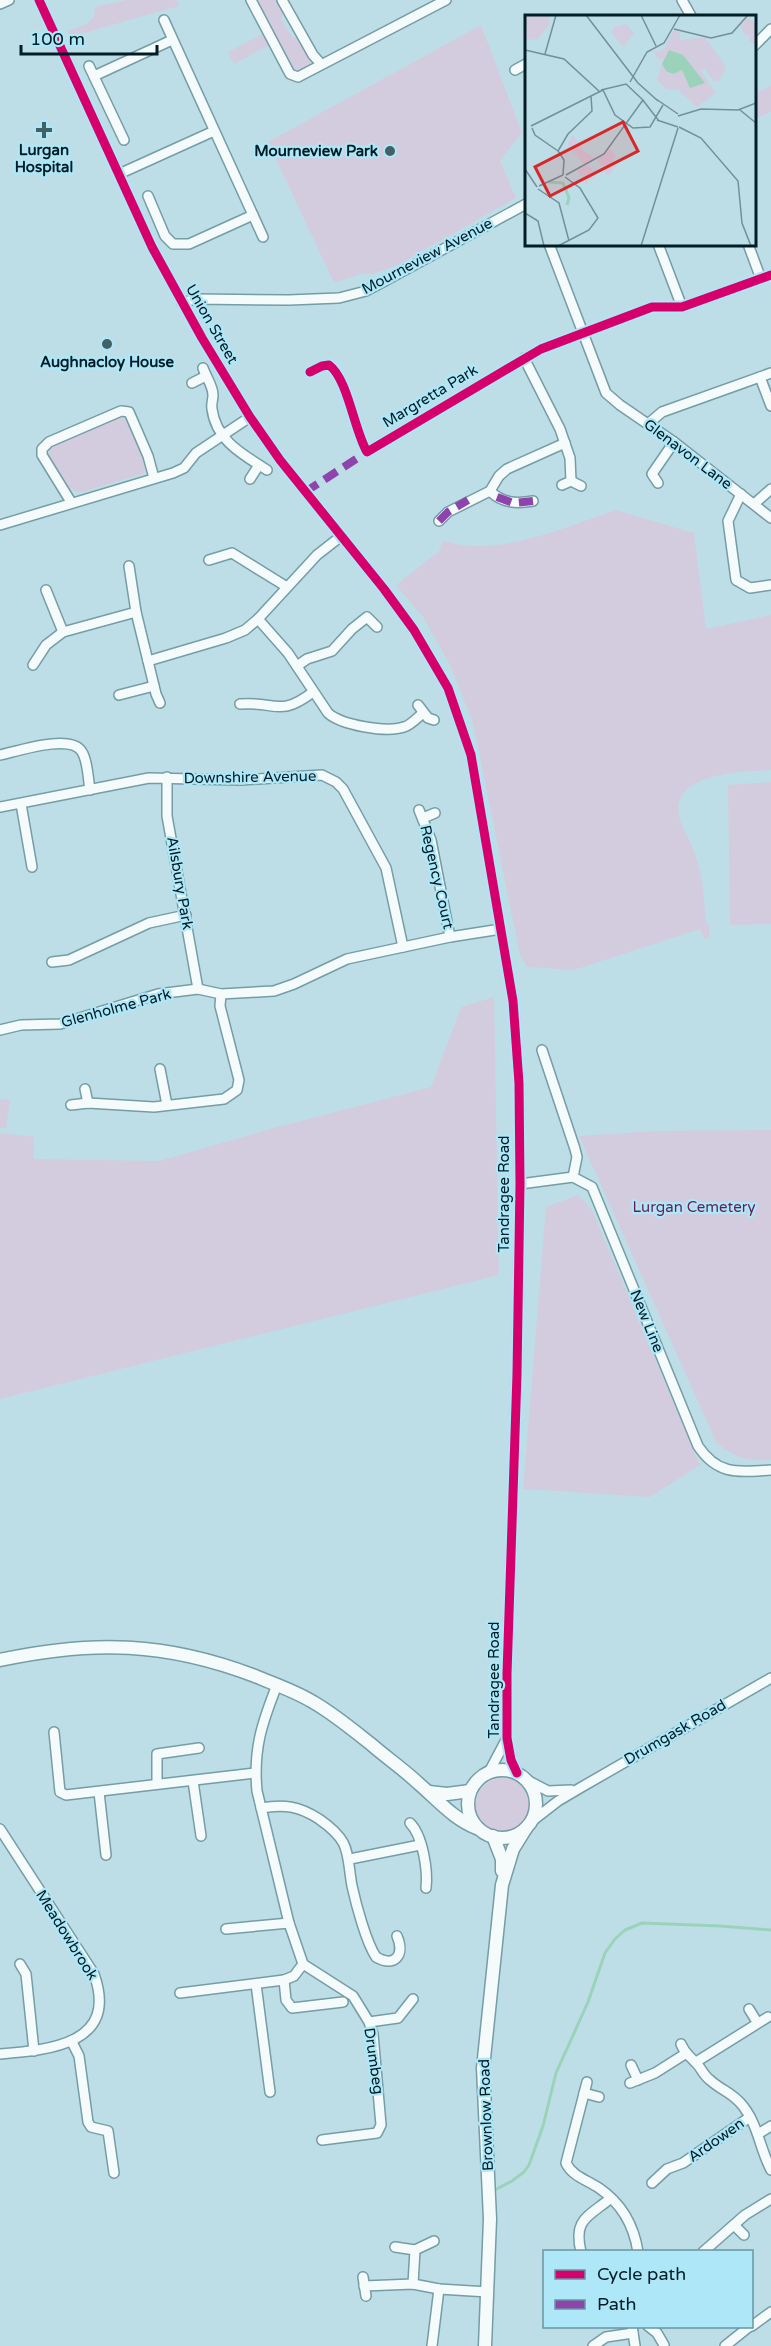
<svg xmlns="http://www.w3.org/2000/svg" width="771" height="2346" font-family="'Varela Round',sans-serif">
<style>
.green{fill:#d3ccdf}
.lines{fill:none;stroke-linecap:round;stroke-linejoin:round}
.stream{stroke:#9ad3ba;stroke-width:3}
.minor-casing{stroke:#749da6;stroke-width:12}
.major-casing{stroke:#749da6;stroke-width:15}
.minor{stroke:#f5fafb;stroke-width:9}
.major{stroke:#f5fafb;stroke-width:12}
.quiet{stroke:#8e44ad;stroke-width:8;stroke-dasharray:15 8;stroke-linecap:butt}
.cycleway-casing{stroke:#ade7f8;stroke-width:13}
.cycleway{stroke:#d6006c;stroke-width:9}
.poi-dot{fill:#426068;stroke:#ade7f8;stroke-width:2}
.labels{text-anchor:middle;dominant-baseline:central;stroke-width:4.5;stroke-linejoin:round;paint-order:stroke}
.poi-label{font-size:15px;font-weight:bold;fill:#001c24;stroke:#ade7f8}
.street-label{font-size:15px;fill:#001c24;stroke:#ade7f8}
.park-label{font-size:15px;fill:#641f54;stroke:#ade7f8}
.inset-river{fill:none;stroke:#9ad3ba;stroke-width:3}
.inset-road{fill:none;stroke:#729099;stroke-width:1.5}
.view{fill:#d62828;fill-opacity:0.15;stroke:#d62828;stroke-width:3}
.inset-edge{fill:none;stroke:#001c24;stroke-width:3}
</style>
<rect width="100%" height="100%" fill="#bedee7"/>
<!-- green -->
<g class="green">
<path d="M126,0H177L179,6L70,37L67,31C83,25 94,26 95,7Z"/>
<polygon points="255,0 276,0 284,13 281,19 292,37 297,39 311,60 309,67 299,72 293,70"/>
<polygon points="481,25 522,133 500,160 516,198 396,266 372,274 364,273 334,283 268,142"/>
<polygon points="262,34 268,46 234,64 228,52"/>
<polygon points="771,86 771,112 755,119 755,93"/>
<polygon points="121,417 129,420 147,467 143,474 78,493 72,488 70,489 48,455 50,448"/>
<path d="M616,510L694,533L706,629L771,615V770C742,772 672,772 679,815C682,830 691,840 695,854C703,876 704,900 706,923L709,924V938L704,939L700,929L574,970L527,967L520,955L473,723L450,665L423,617L396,585L439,551L443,540C493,560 567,526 616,510Z"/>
<polygon points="771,782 771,924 730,925 728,785"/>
<polygon points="494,997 499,1275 0,1399 0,1133 34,1137 34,1159 159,1161 274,1128 431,1087 461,1007"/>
<polygon points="0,1099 10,1100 6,1128 0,1128"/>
<path d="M771,1130V1460C747,1462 737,1458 717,1444L579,1136L655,1131Z"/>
<polygon points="578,1195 592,1210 700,1465 650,1497 523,1489 546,1207"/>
<circle cx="503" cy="1805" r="27"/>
</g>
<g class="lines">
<!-- stream -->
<polyline class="stream" points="491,2192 512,2181 524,2172 529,2165 543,2126 556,2073 588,2002 605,1953 615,1939 625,1930 642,1923 720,1926 771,1930"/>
<!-- minor casing -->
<g class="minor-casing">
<g id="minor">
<polyline points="39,0 152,247 202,338 250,417 280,460 384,589 414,630 448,688 471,755 513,1001 519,1083 520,1184 517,1374 507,1674 507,1738 511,1760 517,1773"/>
<polyline points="251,0 290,74 298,77 446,0"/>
<polyline points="282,0 313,55 321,64"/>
<polyline points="682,0 691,16"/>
<polyline points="0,4 9,0"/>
<polyline points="164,20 263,237"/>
<polyline points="754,46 771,29"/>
<polyline points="89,66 124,140"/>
<polyline points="515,70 526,64"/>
<polyline points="94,76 172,40"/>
<polyline points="119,174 214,131"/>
<polyline points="148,196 165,236 173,244 189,244 253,215"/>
<polyline points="549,244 606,393 620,405 674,442 771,518"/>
<polyline points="658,244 682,307"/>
<polyline points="748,244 761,279"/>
<polyline points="182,303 195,299 289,300 339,298 366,291 383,282 526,204"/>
<polyline points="524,358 560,429 570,458 571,481"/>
<path d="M203,368C206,377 213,386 213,395C213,400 211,404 212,409C216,441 244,455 267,470"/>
<path d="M310,372L322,366L329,365C348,379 354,430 367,452L541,349L652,307H682L771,275"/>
<polyline points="760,377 771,406"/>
<polyline points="192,383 206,376"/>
<polyline points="649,423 662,412 771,373"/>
<polyline points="250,479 259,465"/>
<polyline points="658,483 652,474 674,442"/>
<polyline points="562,485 571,481 581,486"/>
<path d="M490,491C502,503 516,504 533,501"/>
<polyline points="741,494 728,521 736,580 750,588 771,585"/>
<polyline points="71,502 42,455 42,449 49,442 121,411 129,412 148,456 154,478"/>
<polyline points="754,504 771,489"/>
<polyline points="439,521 448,512 490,491 499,476 507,469 565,443"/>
<polyline points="0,525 173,473 184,468 196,453 250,417"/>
<polyline points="209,560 232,553 287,587"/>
<polyline points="129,566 136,612 156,694 160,703"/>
<polyline points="46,590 63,632"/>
<path d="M258,619L288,653L328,713C341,725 386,733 404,727C411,725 417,718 423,713"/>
<polyline points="148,661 226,638 245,630 258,619 317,555 340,537"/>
<polyline points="33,665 46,645 63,632 136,612"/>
<polyline points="297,666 307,659 332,651 352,629 367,617 377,627"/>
<polyline points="119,695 154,686"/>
<path d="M240,704C276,701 279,718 313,692"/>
<polyline points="418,705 428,718 434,720"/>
<path d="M0,755C18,751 72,733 82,752C88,761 88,779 90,790"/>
<polyline points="167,777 167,816 198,989"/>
<polyline points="21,804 32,867"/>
<polyline points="0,807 149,778 241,780 322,775 336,782 343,789 386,868 403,947"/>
<polyline points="419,810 431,840 450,937"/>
<polyline points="423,818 435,813"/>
<polyline points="52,962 69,960 149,923 186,915"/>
<polyline points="0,1030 21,1025 60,1024 158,994 198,989 221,994 274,991 294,984 347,959 450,937 501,929"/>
<polyline points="542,1050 575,1149 577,1157 573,1177"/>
<polyline points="160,1069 167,1105"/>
<polyline points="85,1089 88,1103"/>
<polyline points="71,1105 88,1103 154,1107 224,1099 237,1090 239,1080 220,1006 221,994"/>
<path d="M520,1184L573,1177L592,1187L698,1446C718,1476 739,1472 771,1470"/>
<path d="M277,1685C262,1723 253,1749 257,1791L289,1923L303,1964L353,1996L369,2022L373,2034L381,2125L377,2133L322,2140"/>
<polyline points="54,1732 60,1792 66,1795 255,1773"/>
<polyline points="489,1772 507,1738"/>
<polyline points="525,1779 548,1791 571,1790"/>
<polyline points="193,1781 201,1836"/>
<polyline points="157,1784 157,1754 199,1748"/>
<polyline points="99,1792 106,1855"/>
<path d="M261,1808C284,1804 299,1806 319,1819C352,1842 346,1852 352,1886C356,1904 366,1942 376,1957C395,1968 405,1955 397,1936"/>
<polyline points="531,1822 558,1801 580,1788 771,1678"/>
<path d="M410,1823C423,1836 428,1871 426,1888"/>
<path d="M0,1829L94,1974C119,2044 50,2050 0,2054"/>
<polyline points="350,1859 420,1845"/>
<polyline points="226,1929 289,1923"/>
<polyline points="20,1964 26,1974 34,2051"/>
<polyline points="284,1980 286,2000 292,2008 343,2002"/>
<polyline points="256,1984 270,2092"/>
<polyline points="180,1993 284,1980 294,1976 303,1964"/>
<polyline points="749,2009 757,2022"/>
<polyline points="369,2022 398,2018 413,1999"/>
<polyline points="72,2042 79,2056 88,2122 91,2127 108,2131 114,2173"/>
<path d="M681,2044C685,2054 689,2055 695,2062C701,2067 703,2075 710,2080C722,2091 732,2092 743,2106C758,2125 760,2149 771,2170"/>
<polyline points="696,2062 768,2017"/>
<polyline points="631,2065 638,2080"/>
<path d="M587,2082L566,2163C572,2176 587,2180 599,2188C621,2203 634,2226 638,2252"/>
<polyline points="630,2083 655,2073 685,2054"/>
<polyline points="584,2093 599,2097"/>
<polyline points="758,2134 771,2126"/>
<polyline points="652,2183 667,2169 683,2163 750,2117"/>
<polyline points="734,2225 744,2235"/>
<polyline points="395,2247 415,2250 434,2241"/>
<path d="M581,2252C573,2219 588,2217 611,2198"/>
<polyline points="703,2252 745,2215 771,2199"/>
<polyline points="363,2277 366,2296"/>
<polyline points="413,2284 415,2250"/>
<polyline points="364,2286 413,2284 439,2289 488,2292"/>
<polyline points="632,2326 635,2346"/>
<polyline points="648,2326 657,2333 664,2345"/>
<polyline points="752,2326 771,2312"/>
<polyline points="432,2346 439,2289"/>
<polyline points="593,2346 606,2337 633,2333"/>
<polyline points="725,2346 750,2326"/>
</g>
</g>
<!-- major casing -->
<g class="major-casing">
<g id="major">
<path d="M0,1660C93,1640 166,1642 255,1676C274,1684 295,1691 313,1702C334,1714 353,1730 372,1745C387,1758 403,1769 418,1783C439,1801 453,1819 479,1829"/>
<circle cx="502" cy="1804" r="34"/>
<polyline points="429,1792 447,1794 470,1791"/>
<polyline points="493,1836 502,1859 502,1871"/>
<polyline points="485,2346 490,2219 483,2068 502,1885 513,1849 526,1828"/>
</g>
</g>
<!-- minor -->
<use href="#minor" class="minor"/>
<!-- major -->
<use href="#major" class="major"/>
<!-- quiet -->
<g class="quiet">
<polyline points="305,492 367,452"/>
<polyline points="497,497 513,503 533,501"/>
<polyline points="439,521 448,512 468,500"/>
</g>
<!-- cycleway casing -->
<g class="cycleway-casing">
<g id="cycleway">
<polyline points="39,0 152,247 202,338 250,417 280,460 384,589 414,630 448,688 471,755 513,1001 519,1083 520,1184 517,1374 507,1674 507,1738 511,1760 517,1773"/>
<path d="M310,372L322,366L329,365C348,379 354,430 367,452L541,349L652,307H682L771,275"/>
</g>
</g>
<!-- cycleway -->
<use href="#cycleway" class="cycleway"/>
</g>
<!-- markers -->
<g class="poi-dot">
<path d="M41 121h6v6h6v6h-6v6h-6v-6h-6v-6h6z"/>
<circle cx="390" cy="151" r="6"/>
<circle cx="107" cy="344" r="6"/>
</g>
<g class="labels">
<!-- poi labels -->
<g class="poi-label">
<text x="44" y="150">Lurgan<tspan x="44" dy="17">Hospital</tspan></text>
<text x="378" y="151" text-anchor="end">Mourneview Park</text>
<text x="107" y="362">Aughnacloy House</text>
</g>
<!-- street labels -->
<g class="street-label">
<text transform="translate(427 256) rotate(-28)">Mourneview Avenue</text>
<text transform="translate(212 324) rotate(60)">Union Street</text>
<text transform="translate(430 396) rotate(-31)">Margretta Park</text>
<text transform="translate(688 454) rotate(37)">Glenavon Lane</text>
<text transform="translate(250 777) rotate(-1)">Downshire Avenue</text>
<text transform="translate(437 877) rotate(77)">Regency Court</text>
<text transform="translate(180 883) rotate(80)">Ailsbury Park</text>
<text transform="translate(116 1008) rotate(-15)">Glenholme Park</text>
<text transform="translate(504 1194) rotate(-90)">Tandragee Road</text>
<text transform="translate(647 1321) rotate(68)">New Line</text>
<text transform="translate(494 1680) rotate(-90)">Tandragee Road</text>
<text transform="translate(675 1732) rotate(-30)">Drumgask Road</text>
<text transform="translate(67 1935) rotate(58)">Meadowbrook</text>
<text transform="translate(374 2061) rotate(82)">Drumbeg</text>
<text transform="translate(486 2115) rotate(-92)">Brownlow Road</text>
<text transform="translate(716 2140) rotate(-35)">Ardowen</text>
</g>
<!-- park labels -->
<g class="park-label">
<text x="694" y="1207">Lurgan Cemetery</text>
</g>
</g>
<!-- overview -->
<g transform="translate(525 15)">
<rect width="231" height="231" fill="#bedee7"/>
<path d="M0,0H24V10L12,25L0,24ZM221,2L231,7V30L224,27L225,20H220L215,11ZM101,9L109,18L98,32L86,17L90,12ZM149,15L155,17V25L180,22L201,52L194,66H189L180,54L176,56L191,78L172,92L153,75L141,74L132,65L138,43L135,45L127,37L139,34ZM48,120L54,128L56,125L57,135L69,143L60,150L42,129ZM84,133L91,140L88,145L92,150L83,161L77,152L83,149L76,151L72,145ZM63,150L71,159L61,169L57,162L61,157L56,161L52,155Z" fill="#d3ccdf"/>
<path d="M144,35L158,40L180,68L165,73L157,55L148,59L141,56L137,49Z" fill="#9ad3ba"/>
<path class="inset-river" d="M24,167L38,168L44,183L42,190"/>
<path class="inset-road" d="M61,0L113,68L133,86M116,0L131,31M149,14L186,23L207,18L223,0M0,35L39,44L75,77M20,39L31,0M105,67L122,37L139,28L155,0M76,75L101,69L119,86M78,75L90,100L108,113L125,112L138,90M117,84L134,106M131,84L153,99M215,95L231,108M153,101L176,94L213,95L231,88M132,105L153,112M6,111L78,75M154,112L176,123L213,166L217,208L226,231M7,113L10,120L33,136M0,154L12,172M38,160L39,145L33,136L43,119L67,96L66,81M41,160L79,139L118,85M14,171L38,160M13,174L34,188L44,226M0,198L13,206L19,231M33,231L64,215L73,203L55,173L40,162M116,231L153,113"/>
<path class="view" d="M98,107L113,136L25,181L10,152Z"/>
<rect width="231" height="231" class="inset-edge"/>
</g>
<!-- legend -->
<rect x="543" y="2250" width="210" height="78" fill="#ade7f8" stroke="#6896a3" stroke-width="1.5"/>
<rect x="555" y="2270" width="30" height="9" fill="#d6006c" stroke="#6896a3" stroke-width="1.5"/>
<text x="597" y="2280" font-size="18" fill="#001c24">Cycle path</text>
<rect x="555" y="2300" width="30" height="9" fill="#8e44ad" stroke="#6896a3" stroke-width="1.5"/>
<text x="597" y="2310" font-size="18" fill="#001c24">Path</text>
<!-- scale -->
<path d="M21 45v9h136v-9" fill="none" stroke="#001c24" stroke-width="3"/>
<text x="30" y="45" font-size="18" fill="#001c24" stroke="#ade7f8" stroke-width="4.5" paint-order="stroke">100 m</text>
</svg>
